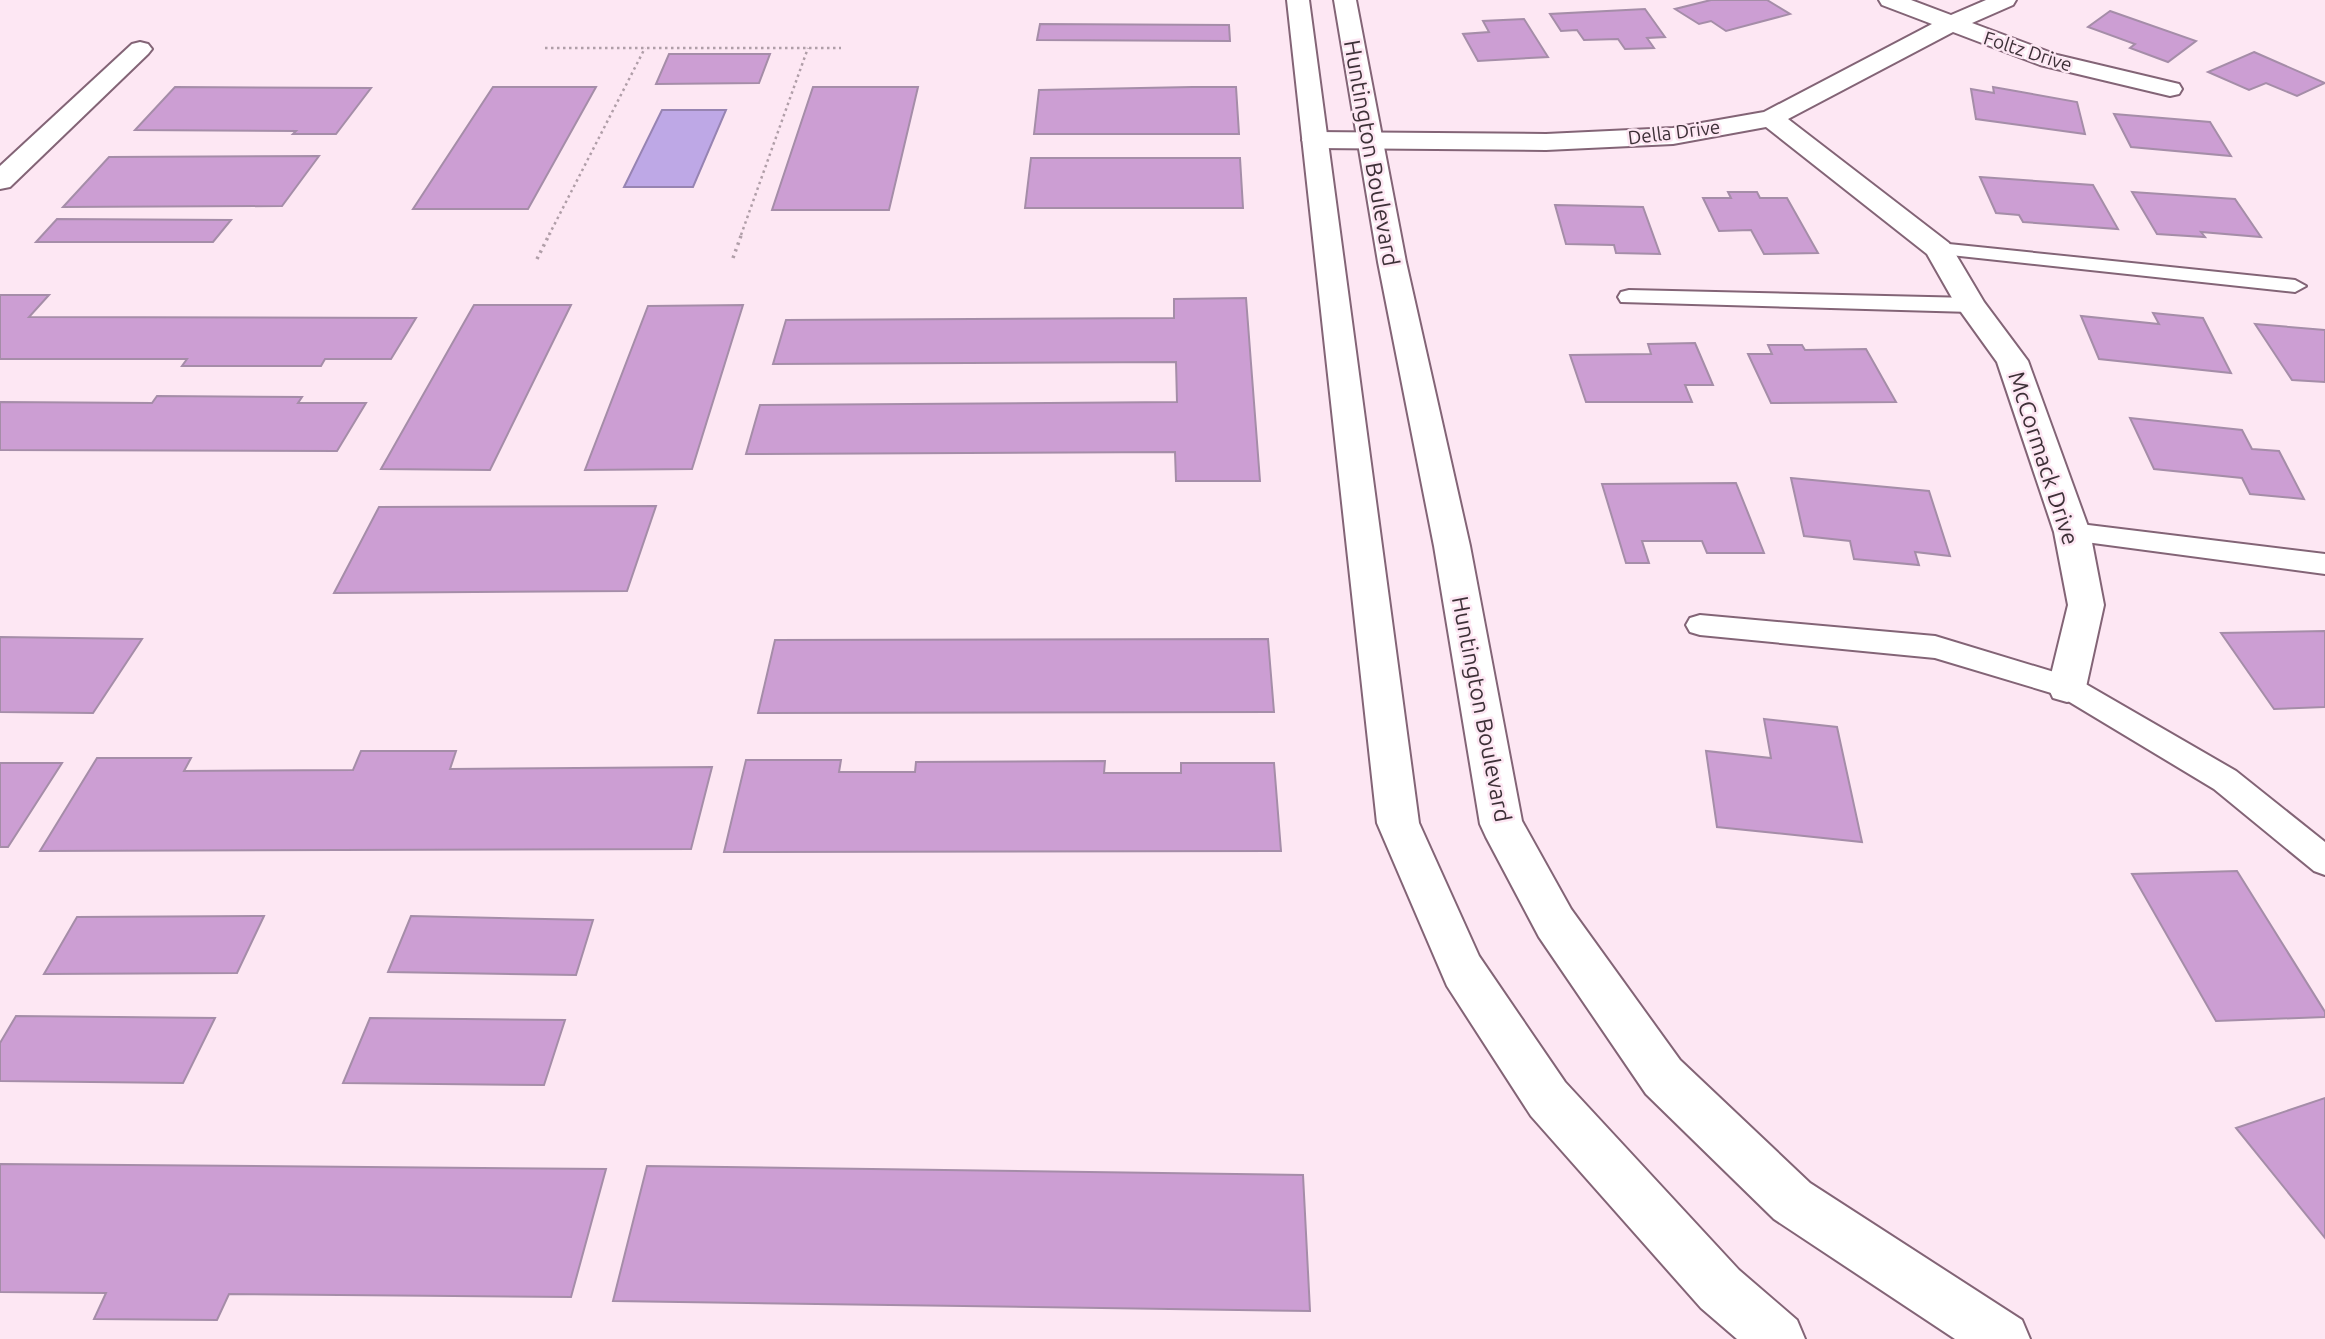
<svg xmlns="http://www.w3.org/2000/svg" width="2325" height="1339" font-family="Ubuntu,sans-serif">
<style>
.water{fill:#bea8e6;stroke:#9784b2;stroke-width:2}
.building{fill:#cc9ed3;stroke:#a58da8;stroke-width:2}
.lines{fill:none;stroke-linecap:round;stroke-linejoin:round}
.service-casing{stroke:#836476;stroke-width:4}
.minor-casing{stroke:#836476;stroke-width:4}
.tertiary-casing{stroke:#836476;stroke-width:4}
.path-far1{stroke:#b09ea8;stroke-width:2.5;stroke-dasharray:2.5 3.5;stroke-linecap:butt}
.path{stroke:#b09ea8;stroke-width:3.5;stroke-dasharray:2.5 4.5;stroke-linecap:butt}
.service{fill:#fff;fill-rule:evenodd}
.minor{fill:#fff;fill-rule:evenodd}
.tertiary{fill:#fff;fill-rule:evenodd}
.labels{text-anchor:middle;dominant-baseline:central;stroke-width:5;stroke-linejoin:round;paint-order:stroke}
.far-street-label{font-size:19px;fill:#3d3037;stroke:#fde7f3}
.street-label{font-size:23px;fill:#3d3037;stroke:#fde7f3}
</style>
<rect width="100%" height="100%" fill="#fde7f3"/>
<!-- water -->
<polygon class="water" points="662,110 726,110 693,187 624,187"/>
<!-- building -->
<g class="building">
<polygon points="1711,0 1767,0 1790,14 1726,31 1711,21 1699,24 1675,9"/>
<polygon points="1645,9 1665,37 1647,38 1654,48 1625,49 1618,39 1584,40 1577,30 1561,31 1550,14"/>
<polygon points="2110,11 2196,41 2168,62 2130,48 2135,44 2088,27"/>
<polygon points="1524,19 1548,57 1478,61 1463,34 1489,32 1483,21"/>
<polygon points="1040,24 1229,25 1230,41 1037,40"/>
<polygon points="2254,52 2325,83 2297,96 2266,83 2249,90 2208,72"/>
<polygon points="669,54 770,54 759,83 656,84"/>
<polygon points="175,87 371,88 336,134 293,134 296,131 135,130"/>
<polygon points="493,87 596,87 528,209 413,209"/>
<polygon points="813,87 918,87 889,210 772,210"/>
<polygon points="1192,87 1236,87 1239,134 1034,134 1039,90"/>
<polygon points="1993,87 2077,102 2085,134 1976,119 1971,89 1994,93"/>
<polygon points="2114,114 2210,122 2231,156 2131,147"/>
<polygon points="319,156 282,206 63,207 109,157"/>
<polygon points="1031,158 1240,158 1243,208 1025,208"/>
<polygon points="1980,177 2093,185 2118,229 2023,222 2019,215 1996,213"/>
<polygon points="1728,192 1757,192 1760,198 1787,198 1818,253 1764,254 1751,230 1719,231 1703,198 1731,198"/>
<polygon points="2132,192 2235,199 2261,237 2201,232 2205,237 2157,234"/>
<polygon points="1555,205 1643,207 1660,254 1616,253 1614,245 1566,244"/>
<polygon points="57,219 231,220 213,242 36,242"/>
<polygon points="0,295 49,295 29,317 416,318 391,359 325,359 321,366 182,366 187,359 0,359"/>
<polygon points="1246,298 1260,481 1176,481 1175,452 746,454 760,405 1177,402 1176,362 773,364 786,320 1174,318 1174,299"/>
<polygon points="474,305 571,305 490,470 381,469"/>
<polygon points="743,305 692,469 585,470 648,306"/>
<polygon points="2153,313 2203,318 2231,373 2099,359 2081,316 2159,324"/>
<polygon points="2255,324 2325,330 2325,382 2292,380"/>
<polygon points="1695,343 1713,385 1685,385 1692,402 1586,402 1570,355 1651,354 1648,344"/>
<polygon points="1768,345 1802,345 1805,350 1866,349 1896,402 1771,403 1748,354 1772,354"/>
<polygon points="157,396 302,397 298,403 366,403 337,451 0,450 0,402 152,403"/>
<polygon points="2130,418 2242,430 2252,449 2279,451 2304,499 2250,494 2242,478 2154,469"/>
<polygon points="1791,478 1929,491 1950,556 1915,552 1919,565 1854,559 1850,541 1804,536"/>
<polygon points="1736,483 1764,553 1707,553 1702,541 1642,541 1649,563 1626,563 1602,484"/>
<polygon points="656,506 627,591 334,593 379,507"/>
<polygon points="2325,631 2325,707 2274,709 2221,633"/>
<polygon points="0,637 142,639 93,713 0,712"/>
<polygon points="1268,639 1274,712 758,713 775,640"/>
<polygon points="1764,719 1837,727 1862,842 1717,827 1706,751 1771,758"/>
<polygon points="361,751 456,751 450,769 712,767 691,849 40,851 97,758 191,758 184,771 353,770"/>
<polygon points="746,760 841,760 839,772 915,772 916,762 1105,761 1104,773 1181,773 1181,763 1274,763 1281,851 724,852"/>
<polygon points="0,763 62,763 8,847 0,847"/>
<polygon points="2237,871 2325,1012 2325,1017 2216,1021 2132,874"/>
<polygon points="264,916 237,973 44,974 77,917"/>
<polygon points="411,916 593,920 576,975 388,972"/>
<polygon points="16,1016 215,1018 183,1083 0,1081 0,1043"/>
<polygon points="370,1018 565,1020 544,1085 343,1083"/>
<polygon points="2325,1098 2325,1238 2236,1128"/>
<polygon points="0,1164 606,1169 571,1297 229,1294 217,1320 94,1319 106,1293 0,1292"/>
<polygon points="647,1166 1303,1175 1310,1311 613,1301"/>
</g>
<g class="lines">
<!-- service casing -->
<g class="service-casing">
<g id="service">
<polygon points="1939,243 2295,280 2306,286 2295,292 1932,253 1929,249 1932,245"/>
<polygon points="1629,290 1971,298 1982,305 1971,312 1621,302 1618,297 1621,292"/>
<polygon points="2072,523 2325,554 2325,574 2063,539 2059,532 2063,525"/>
<polygon points="1700,615 1935,636 2077,679 2236,771 2325,842 2325,875 2314,871 2214,789 2058,695 1935,658 1700,635 1690,632 1686,625 1690,618"/>
</g>
</g>
<!-- minor casing -->
<g class="minor-casing">
<g id="minor">
<polygon points="1879,0 1911,0 1951,15 1986,0 2016,0 2013,5 1972,23 2057,55 2179,84 2182,89 2179,94 2170,96 2040,65 1953,32 1788,119 1949,243 1984,302 2028,361 2090,532 2104,605 2086,687 2081,698 2067,702 2053,698 2048,687 2068,605 2054,532 1997,362 1956,305 1927,254 1766,127 1673,144 1546,150 1315,148 1306,146 1302,140 1306,134 1315,132 1546,134 1673,128 1764,112 1932,24 1882,5"/>
<polygon points="140,42 148,44 152,49 148,54 10,187 0,189 0,166 132,44"/>
</g>
</g>
<!-- tertiary casing -->
<g class="tertiary-casing">
<g id="tertiary">
<polygon points="1287,0 1309,0 1419,823 1479,956 1565,1082 1739,1270 1797,1320 1805,1339 1737,1339 1701,1308 1531,1116 1447,986 1377,823"/>
<polygon points="1334,0 1356,0 1406,262 1470,546 1522,821 1571,909 1680,1060 1810,1183 2022,1320 2030,1339 1955,1339 1774,1219 1646,1094 1539,937 1486,837 1480,824 1434,546 1378,262"/>
</g>
</g>
<!-- path-far1 -->
<g class="path-far1">
<polyline points="545,48 841,48"/>
<polyline points="549,235 645,48"/>
<polyline points="741,235 808,48"/>
</g>
<!-- path -->
<g class="path">
<polyline points="733,258 742,233"/>
<polyline points="537,259 550,233"/>
</g>
<!-- service -->
<use href="#service" class="service"/>
<!-- minor -->
<use href="#minor" class="minor"/>
<!-- tertiary -->
<use href="#tertiary" class="tertiary"/>
</g>
<g class="labels">
<!-- far-street labels -->
<g class="far-street-label">
<text transform="translate(2028 51) rotate(18)">Foltz Drive</text>
<text transform="translate(1674 132) rotate(-7)">Della Drive</text>
</g>
<!-- street labels -->
<g class="street-label">
<text transform="translate(1372 153) rotate(80)">Huntington Boulevard</text>
<text transform="translate(2044 458) rotate(72)">McCormack Drive</text>
<text transform="translate(1482 709) rotate(79)">Huntington Boulevard</text>
</g>
</g>
</svg>
